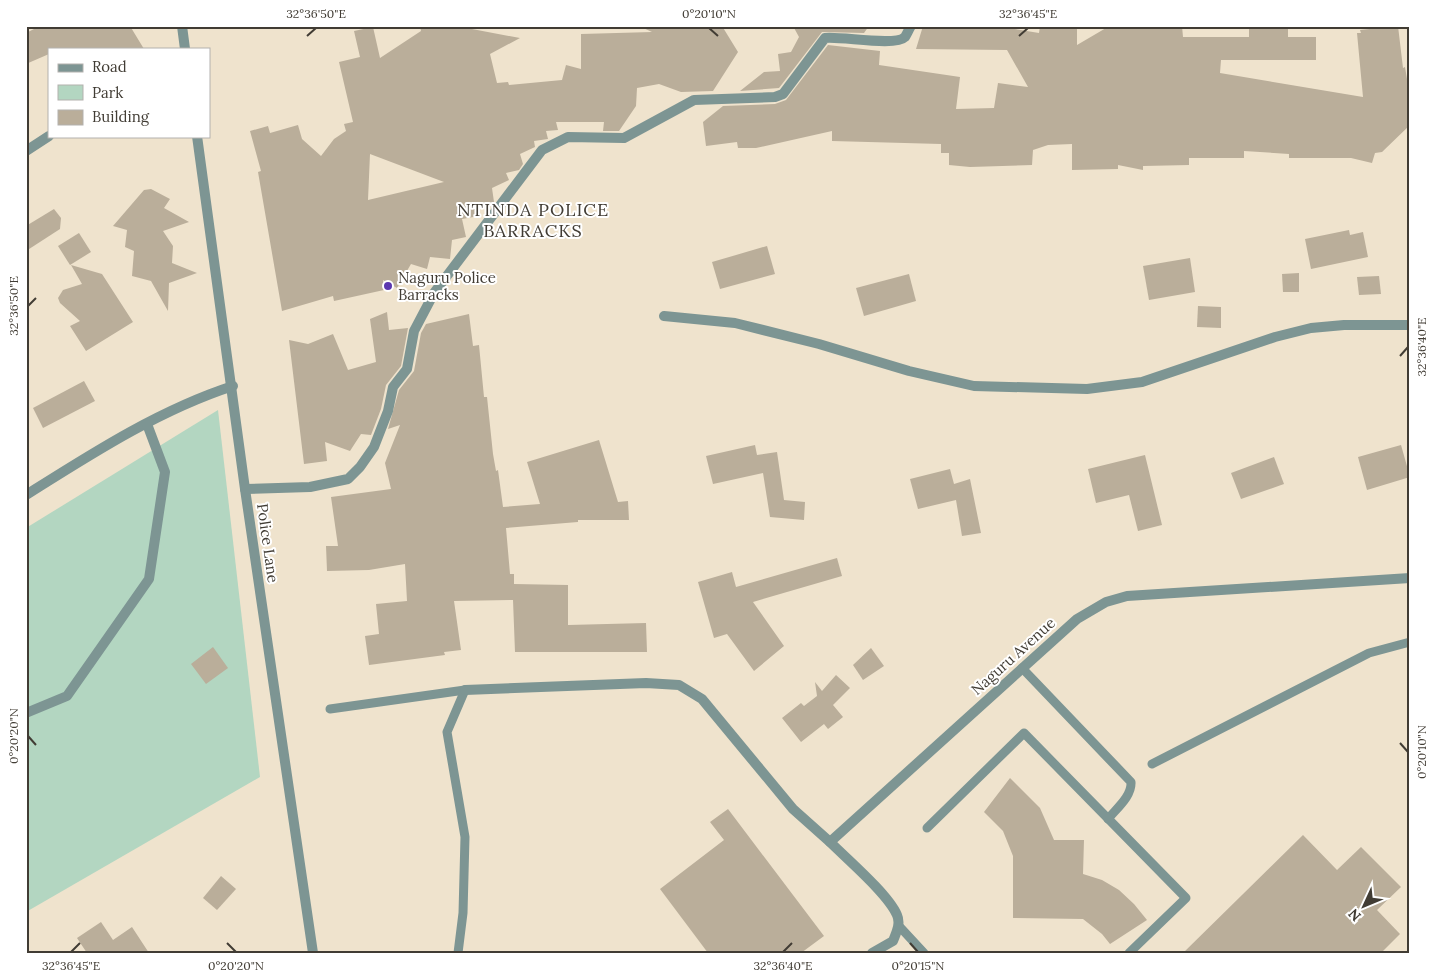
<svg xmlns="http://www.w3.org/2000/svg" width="1436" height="979" font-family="Lora,serif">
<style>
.green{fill:#b3d6c1}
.building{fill:#baae9a;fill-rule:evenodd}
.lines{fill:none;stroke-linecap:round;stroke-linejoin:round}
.lane{stroke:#7d9593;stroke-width:9}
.street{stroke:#7d9593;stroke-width:10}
.ticks{fill:none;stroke:#413c34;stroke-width:2}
.poi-dot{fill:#5b37af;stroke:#fff;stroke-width:2}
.labels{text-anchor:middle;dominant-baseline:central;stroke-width:4;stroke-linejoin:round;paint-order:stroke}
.poi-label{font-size:15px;fill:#413c34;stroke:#fff;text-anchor:start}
.street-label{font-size:15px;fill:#413c34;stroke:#fff}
.quarter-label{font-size:18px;letter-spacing:1px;fill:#413c34;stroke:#fff}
.neatline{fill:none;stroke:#413c34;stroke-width:2}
.ticks-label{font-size:12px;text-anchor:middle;fill:#413c34}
</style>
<rect width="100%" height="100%" fill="#efe3cd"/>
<!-- green -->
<polygon class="green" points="218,410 260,777 26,912 26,528"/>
<!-- building -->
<g class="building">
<polygon points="40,26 130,26 144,49 49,49 49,54 26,64 26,33"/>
<path d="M420,26H474L472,29L520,38L490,54L497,83L508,82L509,85L562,80L566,65L581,69V34L652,32L639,26H722L738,52L713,91L681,92L659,84L637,88L636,106L619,131H603L604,122H556L558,130L546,131L548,139L534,141L535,147L520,154L523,164L519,170L506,173L509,180L492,188L494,202L493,204L477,207L479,216L462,219L466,237L452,240L450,259L430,257L427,269L411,264L397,288L383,280L384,290L334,301L333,296L282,311L258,172L261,171L250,131L268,126L270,133L298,125L302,139L321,156L334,139L346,131L344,124L353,122L339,62L360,57L354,31L373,27L380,58L421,31ZM370,154L444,182L368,200Z"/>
<polygon points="793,26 869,26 864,33 822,32 779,88 740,91 764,72 780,71 778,54 791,52 799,37"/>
<polygon points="923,26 996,26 1039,33 1040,26 1077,26 1077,45 1106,28 1124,29 1124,26 1182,26 1183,37 1249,37 1249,26 1288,26 1288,37 1316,37 1316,60 1221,60 1220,73 1363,97 1357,33 1361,33 1360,30 1398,26 1403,68 1405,67 1408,85 1410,85 1410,125 1382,152 1375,153 1372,163 1351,158 1289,158 1289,154 1244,151 1244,158 1189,158 1189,165 1143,166 1143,170 1118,165 1118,169 1072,170 1072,144 1048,145 1033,150 1032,165 970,167 949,165 949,153 941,153 941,144 832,141 832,131 756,148 738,148 737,142 706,146 703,122 723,106 775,104 786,100 828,45 880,51 879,65 960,77 956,109 994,108 998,83 1028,87 1007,50 916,49"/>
<polygon points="151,189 170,199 164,208 189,222 163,231 173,246 172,263 197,273 169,283 168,311 151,281 132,276 134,251 125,247 127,230 113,226 144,190"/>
<polygon points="54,209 61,218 60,229 26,251 26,226"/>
<polygon points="1349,230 1350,235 1363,232 1368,257 1311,269 1305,239"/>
<polygon points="79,233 91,252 70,265 58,246"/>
<polygon points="767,246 775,274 720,289 712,262"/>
<polygon points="1190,258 1195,292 1149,300 1143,266"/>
<polygon points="71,265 102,274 133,322 86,351 70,326 80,321 60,303 58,298 63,290 82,284"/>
<polygon points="1299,273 1299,292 1283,292 1282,274"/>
<polygon points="909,274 916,301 864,316 856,288"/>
<polygon points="1379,276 1381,294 1359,295 1357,277"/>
<polygon points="1198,306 1221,307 1221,328 1197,327"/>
<polygon points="387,312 389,330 408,328 401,366 386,385 381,409 371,435 361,434 350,451 325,442 327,461 304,464 289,340 308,344 333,334 348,370 376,362 370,319"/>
<polygon points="469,314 473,346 479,345 484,397 487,397 493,454 496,471 498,470 503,507 540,504 527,462 599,440 618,502 628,501 629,520 578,520 578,522 506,528 510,574 514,574 514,584 568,585 568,625 646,623 647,652 515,652 513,600 454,601 461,650 444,652 445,655 369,665 365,636 379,634 376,604 407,601 405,564 369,570 327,571 326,546 338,546 331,497 391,489 385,463 400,425 388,429 399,390 414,371 421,333 426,324"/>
<polygon points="84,381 95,401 43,428 33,408"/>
<polygon points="755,445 757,455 777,452 784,500 805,502 804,520 770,517 763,473 713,484 706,456"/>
<polygon points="1401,445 1410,477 1367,490 1358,457"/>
<polygon points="1145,455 1162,525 1138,531 1129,495 1096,503 1088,469"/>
<polygon points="1274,457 1284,484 1241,499 1231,473"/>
<polygon points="950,469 954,484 970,479 981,533 962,536 956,500 918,509 910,479"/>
<polygon points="837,558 842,576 753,602 784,646 754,671 727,634 714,638 698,582 732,572 736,587"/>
<polygon points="213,647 228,668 206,684 191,664"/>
<polygon points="871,648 884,666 863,680 853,665"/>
<polygon points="836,675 850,688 833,705 843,717 828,729 824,724 801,742 782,718 801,703 804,706 817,696 815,682 822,691"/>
<polygon points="1010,778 1040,808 1054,840 1084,840 1083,874 1102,880 1119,890 1134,904 1147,920 1110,944 1102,934 1083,919 1013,918 1013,856 1003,831 984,812"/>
<polygon points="728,809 824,936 801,953 708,953 660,889 724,840 710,822"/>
<polygon points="1303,835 1337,870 1361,847 1401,887 1377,910 1400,934 1381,953 1183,953"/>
<polygon points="221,876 236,889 217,910 203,898"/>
<polygon points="101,922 113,940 132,927 149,953 87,953 77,938"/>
</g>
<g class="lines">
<!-- lane -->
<g class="lane">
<path d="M1022,668L1131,782C1132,796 1117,808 1108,819"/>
<polyline points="330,709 465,690"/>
<polyline points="1152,764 1369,653 1410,642"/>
<polyline points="927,828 1024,733 1186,898 1129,953"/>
<polyline points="899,926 924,953"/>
<polyline points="458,953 463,913 465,837 447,732 465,690"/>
</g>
<!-- street -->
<g class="street">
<polyline points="182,26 185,49"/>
<polyline points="197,136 245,489 313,953"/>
<polyline points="26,151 49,136"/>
<polyline points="664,316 735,323 819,344 909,371 974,386 1087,389 1142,382 1275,337 1311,328 1344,325 1410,325"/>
<path d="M245,489L310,487L348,479L360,467L374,447L388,411L393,387L407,369L414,331L434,293L542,150L568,137L624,138L694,100L775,97L783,94L825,38C842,36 895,47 905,37C907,34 909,29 911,26"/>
<path d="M26,495C91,454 159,410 233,386"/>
<polyline points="465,690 646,683 679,685 702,699 793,809 830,842"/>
<polyline points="26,713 67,696 149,579 165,472 147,424"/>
<path d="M872,953L893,941C896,933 901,924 897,915C888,894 847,859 830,842L1077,619L1106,602L1127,596L1410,578"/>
</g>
</g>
<!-- ticks -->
<path class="ticks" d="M709,28L718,36M307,36L316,28M1019,36L1028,28M28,306L36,298M1400,356L1408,347M28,736L36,745M1400,743L1408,752M227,943L236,952M910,943L918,952M71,952L80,943M783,952L792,943"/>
<!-- markers -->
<circle class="poi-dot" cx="388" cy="286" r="5"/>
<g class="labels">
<!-- poi labels -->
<g class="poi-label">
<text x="398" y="277">Naguru Police<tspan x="398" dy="17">Barracks</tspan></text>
</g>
<!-- street labels -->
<g class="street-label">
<text transform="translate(268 543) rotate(82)">Police Lane</text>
<text transform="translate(1013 656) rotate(-42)">Naguru Avenue</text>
</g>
<!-- quarter labels -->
<g class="quarter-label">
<text x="533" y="209">NTINDA POLICE<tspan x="533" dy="21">BARRACKS</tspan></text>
</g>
</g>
<!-- border -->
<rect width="1436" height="979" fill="none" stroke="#ffffff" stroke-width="55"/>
<!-- legend -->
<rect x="48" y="48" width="162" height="90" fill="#ffffff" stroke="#b3b1ae"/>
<rect x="58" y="64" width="25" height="8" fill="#7d9593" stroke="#b3b1ae"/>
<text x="92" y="72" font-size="15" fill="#413c34">Road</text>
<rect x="58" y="85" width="25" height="15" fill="#b3d6c1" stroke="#b3b1ae"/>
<text x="92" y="98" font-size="15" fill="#413c34">Park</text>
<rect x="58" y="110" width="25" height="15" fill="#baae9a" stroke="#b3b1ae"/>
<text x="92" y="122" font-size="15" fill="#413c34">Building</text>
<!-- north arrow -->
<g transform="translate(1364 906) rotate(226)" stroke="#ffffff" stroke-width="4" paint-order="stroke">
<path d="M0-4L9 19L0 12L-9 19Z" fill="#413c34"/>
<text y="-8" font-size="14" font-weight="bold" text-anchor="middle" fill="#413c34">N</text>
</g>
<rect x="28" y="28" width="1380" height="924" class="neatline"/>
<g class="ticks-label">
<text x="316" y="18">32°36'50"E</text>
<text x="709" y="18">0°20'10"N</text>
<text x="1028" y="18">32°36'45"E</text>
<text transform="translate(14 306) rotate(-90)" y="4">32°36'50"E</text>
<text transform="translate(1422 347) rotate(-90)" y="4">32°36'40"E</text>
<text transform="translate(14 736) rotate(-90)" y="4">0°20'20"N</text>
<text transform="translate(1422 752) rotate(-90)" y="4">0°20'10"N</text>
<text x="71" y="970">32°36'45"E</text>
<text x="236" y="970">0°20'20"N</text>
<text x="783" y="970">32°36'40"E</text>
<text x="918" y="970">0°20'15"N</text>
</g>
</svg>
